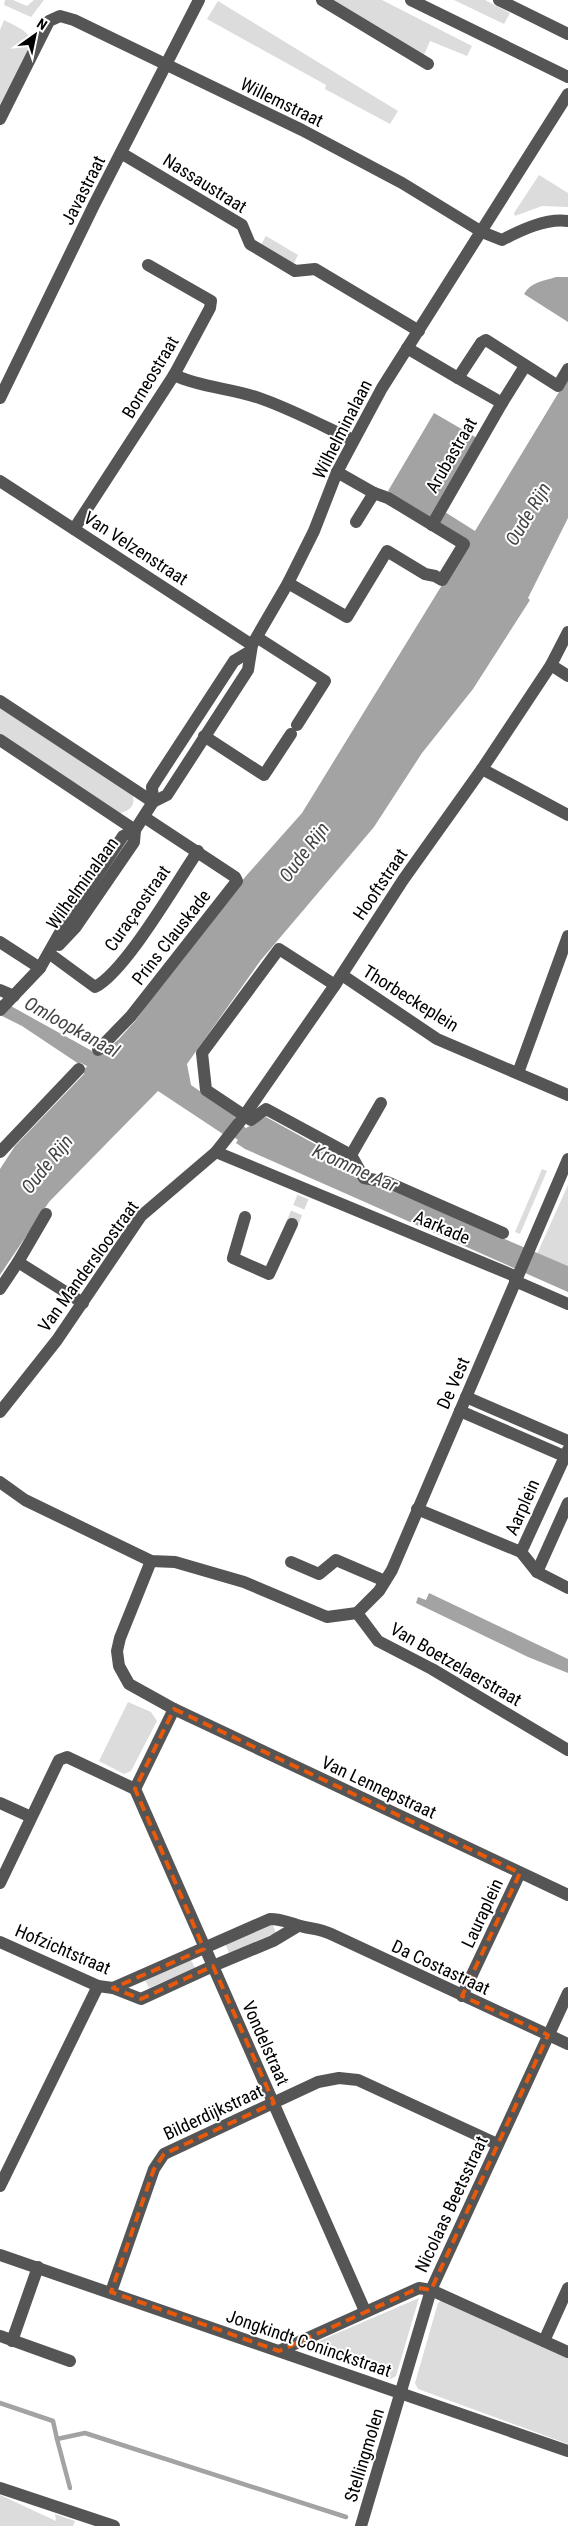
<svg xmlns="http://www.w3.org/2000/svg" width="568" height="2526" font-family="'Roboto Condensed',sans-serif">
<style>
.green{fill:#dcdcdc}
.water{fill:#a3a3a3}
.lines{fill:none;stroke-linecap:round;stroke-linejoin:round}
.stream{stroke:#a3a3a3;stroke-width:4.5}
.canal{stroke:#a3a3a3;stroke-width:15}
.minor-tunnel{stroke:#d9d9d9;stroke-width:12;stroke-dasharray:12 6;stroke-linecap:butt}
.minor{stroke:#555;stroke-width:12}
.marked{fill:none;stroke:#e8590c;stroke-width:4;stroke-dasharray:10 6;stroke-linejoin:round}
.labels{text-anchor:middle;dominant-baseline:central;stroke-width:4;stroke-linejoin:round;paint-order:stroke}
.street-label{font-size:18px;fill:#000;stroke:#fff}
.water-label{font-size:19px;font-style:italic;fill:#444;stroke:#fff}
</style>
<rect width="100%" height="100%" fill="#fff"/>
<!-- green -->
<g class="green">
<polygon points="5,0 13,0 27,6 34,0 44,0 31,17 4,5"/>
<polygon points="332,0 382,0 472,46 467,56 430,41 424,55"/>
<polygon points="454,0 485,0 510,13 504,24"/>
<polygon points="218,1 398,111 390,124 325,89 326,85 207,19"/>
<path d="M4,20C11,24 22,28 27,34C37,45 7,95 0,108V30Z"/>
<polygon points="539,175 568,193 568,207 542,206 515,216 514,213"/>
<polygon points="266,236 298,255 293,265 260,246"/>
<path d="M0,707L133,795C135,806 130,811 120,813L0,735Z"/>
<polygon points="542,1169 547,1171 520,1234 515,1232"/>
<polygon points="568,1185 568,1266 537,1254"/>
<polygon points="128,1702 151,1712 157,1721 131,1771 124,1774 99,1761"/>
<polygon points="272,1923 276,1933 229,1953 225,1943"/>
<polygon points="190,1958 195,1968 149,1988 144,1978"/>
<polygon points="419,2298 396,2376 391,2379 305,2347"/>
<polygon points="442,2300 568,2357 568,2444 418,2389 415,2383 438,2303"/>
<polygon points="0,2495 56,2521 55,2514 75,2521 73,2526 0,2526"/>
</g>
<!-- water -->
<g class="water">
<path d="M556,277H568V322L524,294C531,282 543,281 556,277Z"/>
<polygon points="568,377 568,518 528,598 530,600 473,689 422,753 374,827 261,960 187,1064 191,1085 236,1116 234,1119 246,1128 266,1117 331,1153 336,1167 568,1266 568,1292 245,1149 236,1143 238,1140 226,1131 223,1134 158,1091 49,1202 0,1275 0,1169 15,1146 84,1074 83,1070 119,1039 136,1020 188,948 246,876 302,813 469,541 388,491 434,413 477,438 437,507 475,531"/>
<polygon points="0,1000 92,1051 79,1064 22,1026 0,1015"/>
<polygon points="429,1593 568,1659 568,1673 528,1657 416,1603 418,1597 426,1600"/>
</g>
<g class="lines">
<!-- stream -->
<g class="stream">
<polyline points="0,2403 53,2421 57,2439 85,2433 346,2517"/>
<polyline points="57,2439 70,2488"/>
</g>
<!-- canal -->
<polyline class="canal" points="69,1047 110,1071"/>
<!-- minor-tunnel -->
<polyline class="minor-tunnel" points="292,1224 303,1197"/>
<!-- minor -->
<g class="minor">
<polyline points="322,0 428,64"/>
<polyline points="411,0 568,77"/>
<polyline points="499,0 568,34"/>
<path d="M0,119L49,21L60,16L74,20L302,130L402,183L482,232L502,240C521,230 546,218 568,221"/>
<polyline points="121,153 242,225 250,244 295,271 315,269 419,331"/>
<polyline points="407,348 458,378 481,343 486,340 558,386 568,369"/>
<path d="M174,375C202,388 233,388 262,399C293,410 323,426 353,440"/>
<polyline points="458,378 502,403 525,366"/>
<polyline points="0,398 94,205 199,0"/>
<polyline points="337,472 374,493 356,522"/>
<polyline points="0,481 252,645"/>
<polyline points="432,525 502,403"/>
<polyline points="74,529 174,375 210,308 211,301 148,265"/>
<polyline points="288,583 347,617 387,551 425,574 435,576 442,580 464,544 388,498 374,493"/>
<polyline points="258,638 325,681 297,725"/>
<polyline points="551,665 568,676"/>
<polyline points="0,701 153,802"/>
<polyline points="204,736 264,775 291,734"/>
<polyline points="0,740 135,830"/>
<polyline points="482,769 568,815"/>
<polyline points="153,802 152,787 157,779 234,661 249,652"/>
<polyline points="0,942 40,968"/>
<polyline points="59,945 75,928 134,842 135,830"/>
<path d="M50,954L95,987C126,971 176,883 198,851"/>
<polyline points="342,975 437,1039 568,1095"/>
<polyline points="335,985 279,949 202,1053 206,1090 251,1120 266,1109 351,1155 364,1178 387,1182 503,1233"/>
<polyline points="0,990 14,996"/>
<polyline points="0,1010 40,968 66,922 123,836 135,830 153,802 167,795 248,670 252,645 288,583 314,531 337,472 382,388 568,94"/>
<polyline points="98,1050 131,1016 237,881 235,877 144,817"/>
<polyline points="518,1073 568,936"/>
<polyline points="0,1152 79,1069"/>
<polyline points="216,1152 517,1277"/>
<polyline points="351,1155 381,1103"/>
<polyline points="245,1217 233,1258 269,1274 292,1224"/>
<polyline points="18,1262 46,1214"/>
<polyline points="515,1281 568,1304"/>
<polyline points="0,1289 18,1262 83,1303"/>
<polyline points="466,1397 568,1441"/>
<polyline points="460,1411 564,1456"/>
<polyline points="0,1412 57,1340 141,1216 216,1152 242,1119 335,985 403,880 482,769 551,665 568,632"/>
<polyline points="0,1482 25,1500 151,1561 175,1562 244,1582 327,1617 357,1613"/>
<polyline points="417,1509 521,1552 568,1450"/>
<polyline points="521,1552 537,1572 568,1588"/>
<polyline points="151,1561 120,1638 117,1651 119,1666 129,1684 174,1709 568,1895"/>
<polyline points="291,1562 319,1574 336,1560 385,1581"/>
<polyline points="537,1572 568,1503"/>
<polyline points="357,1613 379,1591 392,1570 568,1159"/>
<polyline points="357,1613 378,1641 432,1669 568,1750"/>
<polyline points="135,1789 365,2311"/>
<polyline points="0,1803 31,1817"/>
<polyline points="0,1883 59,1760 67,1757 135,1789 174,1709"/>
<polyline points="0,1942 98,1986 113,1988 141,1999 213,1966 273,1941 298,1926"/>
<path d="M113,1988L270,1919C281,1919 287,1922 297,1925C309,1929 318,1928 331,1934L568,2044"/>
<polyline points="462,1996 520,1873"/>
<polyline points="0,2186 98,1986"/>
<polyline points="0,2255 568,2451"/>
<polyline points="111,2292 154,2169 164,2154 318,2082 339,2078 358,2080 497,2144"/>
<polyline points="0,2336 70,2361"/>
<polyline points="12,2341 38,2267"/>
<polyline points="544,2341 568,2288"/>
<polyline points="279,2351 419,2288 431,2290 568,2352"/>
<polyline points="0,2488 114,2526"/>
<polyline points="361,2526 431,2290 568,1993"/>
</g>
</g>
<!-- marked area -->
<path class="marked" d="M174,1709L520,1873L462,1996L548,2035L431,2290L419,2288L279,2351L111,2292L154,2169L164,2154L274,2103L213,1966L141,1999L113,1988L204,1949L135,1789Z"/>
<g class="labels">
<!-- street labels -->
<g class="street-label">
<text transform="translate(282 102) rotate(26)">Willemstraat</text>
<text transform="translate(205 183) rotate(32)">Nassaustraat</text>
<text transform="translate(83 190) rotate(-63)">Javastraat</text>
<text transform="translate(150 377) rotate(-59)">Borneostraat</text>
<text transform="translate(342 429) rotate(-63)">Wilhelminalaan</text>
<text transform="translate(451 455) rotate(-60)">Arubastraat</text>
<text transform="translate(136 548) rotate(33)">Van Velzenstraat</text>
<text transform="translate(82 883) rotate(-54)">Wilhelminalaan</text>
<text transform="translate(380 884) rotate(-56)">Hooftstraat</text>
<text transform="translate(137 908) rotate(-55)">Curaçaostraat</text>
<text transform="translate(171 937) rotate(-52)">Prins Clauskade</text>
<text transform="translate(411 998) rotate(32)">Thorbeckeplein</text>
<text transform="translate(442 1227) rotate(23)">Aarkade</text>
<text transform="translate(88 1266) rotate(-54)">Van Mandersloostraat</text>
<text transform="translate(453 1383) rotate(-66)">De Vest</text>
<text transform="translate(522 1507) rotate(-66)">Aarplein</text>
<text transform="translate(456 1664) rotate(30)">Van Boetzelaerstraat</text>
<text transform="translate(379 1787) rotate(25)">Van Lennepstraat</text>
<text transform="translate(482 1913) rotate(-65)">Lauraplein</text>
<text transform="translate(63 1949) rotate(23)">Hofzichtstraat</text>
<text transform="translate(441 1967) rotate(25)">Da Costastraat</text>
<text transform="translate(266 2043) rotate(66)">Vondelstraat</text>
<text transform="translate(213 2112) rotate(-25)">Bilderdijkstraat</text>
<text transform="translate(451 2204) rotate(-65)">Nicolaas Beetsstraat</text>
<text transform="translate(309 2343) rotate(19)">Jongkindt Coninckstraat</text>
<text transform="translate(364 2455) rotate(-73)">Stellingmolen</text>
</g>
<!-- water labels -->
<g class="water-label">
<text transform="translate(528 514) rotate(-59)">Oude Rijn</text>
<text transform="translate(304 852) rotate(-53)">Oude Rijn</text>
<text transform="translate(72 1027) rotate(29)">Omloopkanaal</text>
<text transform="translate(47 1164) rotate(-51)">Oude Rijn</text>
<text transform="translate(355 1168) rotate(24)">Kromme Aar</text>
</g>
</g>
<!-- north arrow -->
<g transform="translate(35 35) rotate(33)" stroke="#ffffff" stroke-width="4" paint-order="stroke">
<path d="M0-4L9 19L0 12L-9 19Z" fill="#000000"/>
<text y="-8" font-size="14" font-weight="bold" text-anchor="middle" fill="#000000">N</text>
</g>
</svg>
